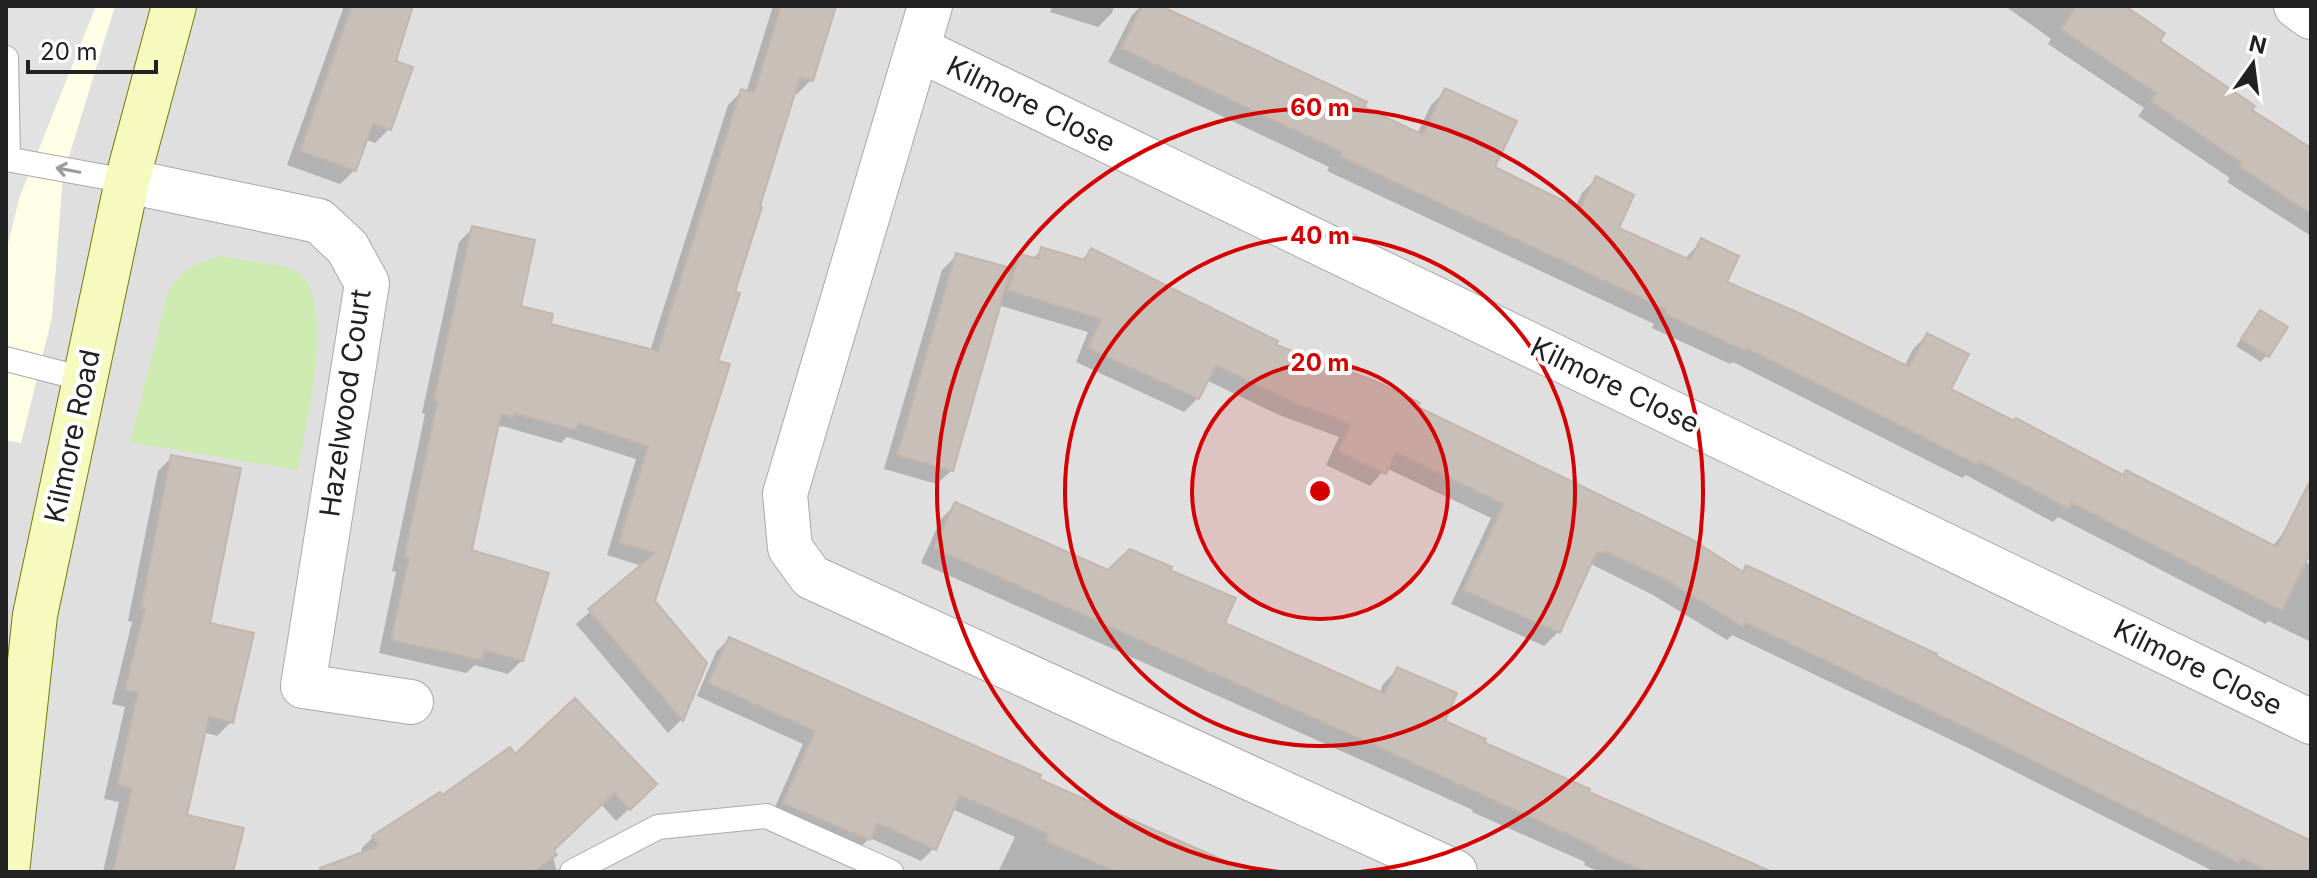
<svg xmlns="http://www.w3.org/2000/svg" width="2317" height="878" font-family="Inter,sans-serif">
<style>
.residential{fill:#e0dfdf}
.education{fill:#ffffe5}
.grass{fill:#cdebb0}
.parking{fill:#e2e2e2}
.shadow{fill:#0003}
.building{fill:#c7bfb8;stroke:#c4b6ab;stroke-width:2}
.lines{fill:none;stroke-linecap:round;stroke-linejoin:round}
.lane-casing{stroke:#a9a9a9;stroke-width:26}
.street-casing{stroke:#a9a9a9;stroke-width:46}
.secondary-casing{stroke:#707d05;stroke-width:46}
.lane{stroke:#fff;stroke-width:24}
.street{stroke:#fff;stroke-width:44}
.secondary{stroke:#f7fabf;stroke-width:44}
.oneway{stroke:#9c9c9c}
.ring{fill:none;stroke:#d40000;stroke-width:4}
.labels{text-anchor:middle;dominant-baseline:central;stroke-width:8;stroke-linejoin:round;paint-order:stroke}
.street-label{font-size:28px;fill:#222;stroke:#fff}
.centre{fill:#d40000;stroke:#fff;stroke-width:4}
.ring-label{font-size:24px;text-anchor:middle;font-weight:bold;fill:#d40000;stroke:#fff;stroke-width:8;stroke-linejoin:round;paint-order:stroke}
</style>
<rect width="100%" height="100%" fill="#f2efe9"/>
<!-- residential -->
<rect class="residential" x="6" y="6" width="2305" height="866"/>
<!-- education -->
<polygon class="education" points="6,6 115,6 63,176 52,317 21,443 6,440"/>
<!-- grass -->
<path class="grass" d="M220,256C239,260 277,263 293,270C341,292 304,429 298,470L130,442L169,290C184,267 194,264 220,256Z"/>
<!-- parking -->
<polygon class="parking" points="6,6 96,6 19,199 6,252"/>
<!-- shadow -->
<g class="shadow">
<polygon points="344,6 411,6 393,62 389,129 375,143 365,139 355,170 340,184 287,165"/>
<polygon points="773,6 834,6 811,80 797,94 793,93 732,293 653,602 705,663 681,720 668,733 576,624 642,566 607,555 636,459 567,437 561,443 502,426 496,429 470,551 522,660 508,674 475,665 466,673 379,653 396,572 392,571 425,414 422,413 459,242 473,228 518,308 548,326 650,351 728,105 742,91 746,93"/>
<polygon points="1052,6 1114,6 1112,13 1098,27 1050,12"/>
<polygon points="1141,6 1157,6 1417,134 1431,105 1445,91 1492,168 1575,208 1582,193 1596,179 1617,229 1684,260 1701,241 1724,283 1904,367 1913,349 1927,335 1948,390 2122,477 2272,547 2289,526 2311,537 2311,547 2304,561 2311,565 2311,642 2268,621 2266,624 2058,517 2053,522 1966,475 1962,478 1733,362 1730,364 1652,328 1654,324 1327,171 1329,167 1108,62 1132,15"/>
<polygon points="2005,6 2121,6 2158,41 2250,111 2311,150 2311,236 2227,182 2230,178 2138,116 2144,108 2048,44 2051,39"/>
<polygon points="1042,250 1081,261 1091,250 1274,346 1415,408 1741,573 1747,568 2311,844 2311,872 2215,872 1968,748 1732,635 1727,640 1653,595 1591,564 1558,632 1544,646 1451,604 1491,518 1386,468 1370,486 1326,465 1339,437 1279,415 1206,380 1198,398 1184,412 1076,362 1088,332 998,305 952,470 937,484 884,469 942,270 957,255 1007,269 1020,256 1032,259"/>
<polygon points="2260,312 2267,355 2261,362 2236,346"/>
<polygon points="172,457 231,722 217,736 203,732 185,816 218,872 103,872 119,802 104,799 125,707 112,704 132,622 128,621 158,471"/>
<polygon points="955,505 1108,572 1168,571 1222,624 1379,694 1383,684 1397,670 1442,722 1482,744 1762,872 1600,872 1584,865 1585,862 1472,812 1473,810 921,563 941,519"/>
<polygon points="729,639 1037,780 1248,872 998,872 1015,837 952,809 934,848 921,861 870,838 856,851 771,816 803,744 697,696 716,652"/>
<polygon points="515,757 642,797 616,821 600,803 551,850 557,872 316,872 364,854 361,849 373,837"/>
</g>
<!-- building -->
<g class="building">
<polygon points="352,6 413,6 396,61 413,67 391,130 373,123 356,171 300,151"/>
<polygon points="781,6 836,6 813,81 800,77 760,206 762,207 735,292 740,293 718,361 730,364 655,601 707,663 683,721 588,609 655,553 619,542 648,446 578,423 576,430 515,413 514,417 501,414 491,460 472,550 549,573 523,661 484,650 482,660 391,640 409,558 404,557 438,400 434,400 472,226 535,240 521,306 553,314 551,324 658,351 741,89 754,93"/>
<polygon points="1142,6 1161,6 1367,102 1364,107 1423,135 1445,88 1517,121 1495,167 1580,209 1596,176 1634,195 1619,228 1690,260 1701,238 1739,256 1727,282 1799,313 1909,367 1927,333 1969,354 1951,389 2014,421 2016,418 2123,475 2126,470 2277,547 2311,479 2311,551 2282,611 2072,503 2069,509 1980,461 1978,465 1747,348 1746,351 1665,314 1667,310 1340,156 1342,152 1121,48"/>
<polygon points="2076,6 2125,6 2165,33 2160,41 2255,106 2252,110 2311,148 2311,214 2240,167 2242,163 2151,101 2156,93 2061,29"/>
<polygon points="1041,247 1085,260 1091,248 1278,341 1276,345 1375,381 1420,403 1418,407 1689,538 1743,572 1746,565 1937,654 1936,656 2042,710 2311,841 2311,872 2269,872 2241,858 2239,863 1982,735 1745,622 1743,627 1668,581 1605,551 1604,554 1597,551 1560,633 1463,590 1504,504 1396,452 1386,474 1338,451 1352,424 1293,402 1216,365 1199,399 1088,348 1101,319 1008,290 1020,254 1038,259"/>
<polygon points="956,253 1011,268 953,471 897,455"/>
<polygon points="2260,310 2288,327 2269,357 2241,339"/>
<polygon points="171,455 241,468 210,623 254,633 233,723 209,716 187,815 244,828 233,872 113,872 132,788 117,785 138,693 125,690 145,608 141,608"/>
<polygon points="955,502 1108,570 1130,549 1172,567 1170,570 1236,598 1225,623 1385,694 1397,667 1457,693 1445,721 1486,739 1485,743 1590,789 1589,792 1772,872 1646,872 1596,850 1598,848 1381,748 934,548"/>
<polygon points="729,637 1041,775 1039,779 1250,872 1117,872 1046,841 1049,834 960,795 936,850 878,823 870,840 783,803 815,731 708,683"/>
<polygon points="575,698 657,784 630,810 614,793 554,850 557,855 533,872 320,872 320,868 379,846 372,836 440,792 442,795 510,747 515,754"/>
</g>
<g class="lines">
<!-- lane casing -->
<g class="lane-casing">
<g id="lane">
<polyline points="6,58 8,158"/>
<polyline points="6,159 127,181"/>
<polyline points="6,359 84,379"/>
<polyline points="572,872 658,827 766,816 891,872"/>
</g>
</g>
<!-- street casing -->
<g class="street-casing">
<g id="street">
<polyline points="930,6 785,494 790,548 811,577 1455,872"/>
<polyline points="2296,6 2311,17"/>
<polyline points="918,49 2311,722"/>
<polyline points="127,181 319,221 347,247 367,283 303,686 411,702"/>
</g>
</g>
<!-- secondary casing -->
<g class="secondary-casing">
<polyline id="secondary" points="7,872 35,615 127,181 174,6"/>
</g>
<!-- lane -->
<use href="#lane" class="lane"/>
<!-- street -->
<use href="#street" class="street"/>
<!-- secondary -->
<use href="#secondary" class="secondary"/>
</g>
<!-- one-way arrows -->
<defs><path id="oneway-shaft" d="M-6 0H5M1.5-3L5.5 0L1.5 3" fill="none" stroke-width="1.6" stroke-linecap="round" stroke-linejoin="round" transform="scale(2)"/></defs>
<use class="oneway" href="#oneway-shaft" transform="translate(68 170) rotate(-169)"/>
<!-- distance rings -->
<circle cx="1320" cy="491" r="128" fill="#d40000" fill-opacity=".12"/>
<g class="ring">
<circle cx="1320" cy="491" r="128"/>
<circle cx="1320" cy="491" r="255"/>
<path d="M1280 872A383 383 0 1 1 1360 872"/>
</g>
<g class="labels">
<!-- street labels -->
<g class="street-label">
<text transform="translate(1031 104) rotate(26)">Kilmore Close</text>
<text transform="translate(1615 385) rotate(26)">Kilmore Close</text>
<text transform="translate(345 403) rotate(-82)">Hazelwood Court</text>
<text transform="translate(72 436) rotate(-78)">Kilmore Road</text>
<text transform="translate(2198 667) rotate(26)">Kilmore Close</text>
</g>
</g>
<circle cx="1320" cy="491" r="12" class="centre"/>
<g class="ring-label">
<text x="1320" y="116">60 m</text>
<text x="1320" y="244">40 m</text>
<text x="1320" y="371">20 m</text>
</g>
<!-- border -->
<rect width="2317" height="878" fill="none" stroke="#222222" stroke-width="16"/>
<!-- north arrow -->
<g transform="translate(2253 64) rotate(14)" stroke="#ffffff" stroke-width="6" paint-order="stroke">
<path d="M0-6L14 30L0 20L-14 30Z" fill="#222222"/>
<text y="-12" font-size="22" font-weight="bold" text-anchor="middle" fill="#222222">N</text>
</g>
<!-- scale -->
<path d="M28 60v12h128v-12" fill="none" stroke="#222222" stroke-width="4"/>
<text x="40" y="60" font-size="24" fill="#222222" stroke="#ffffff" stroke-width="6" paint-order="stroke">20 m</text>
</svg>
